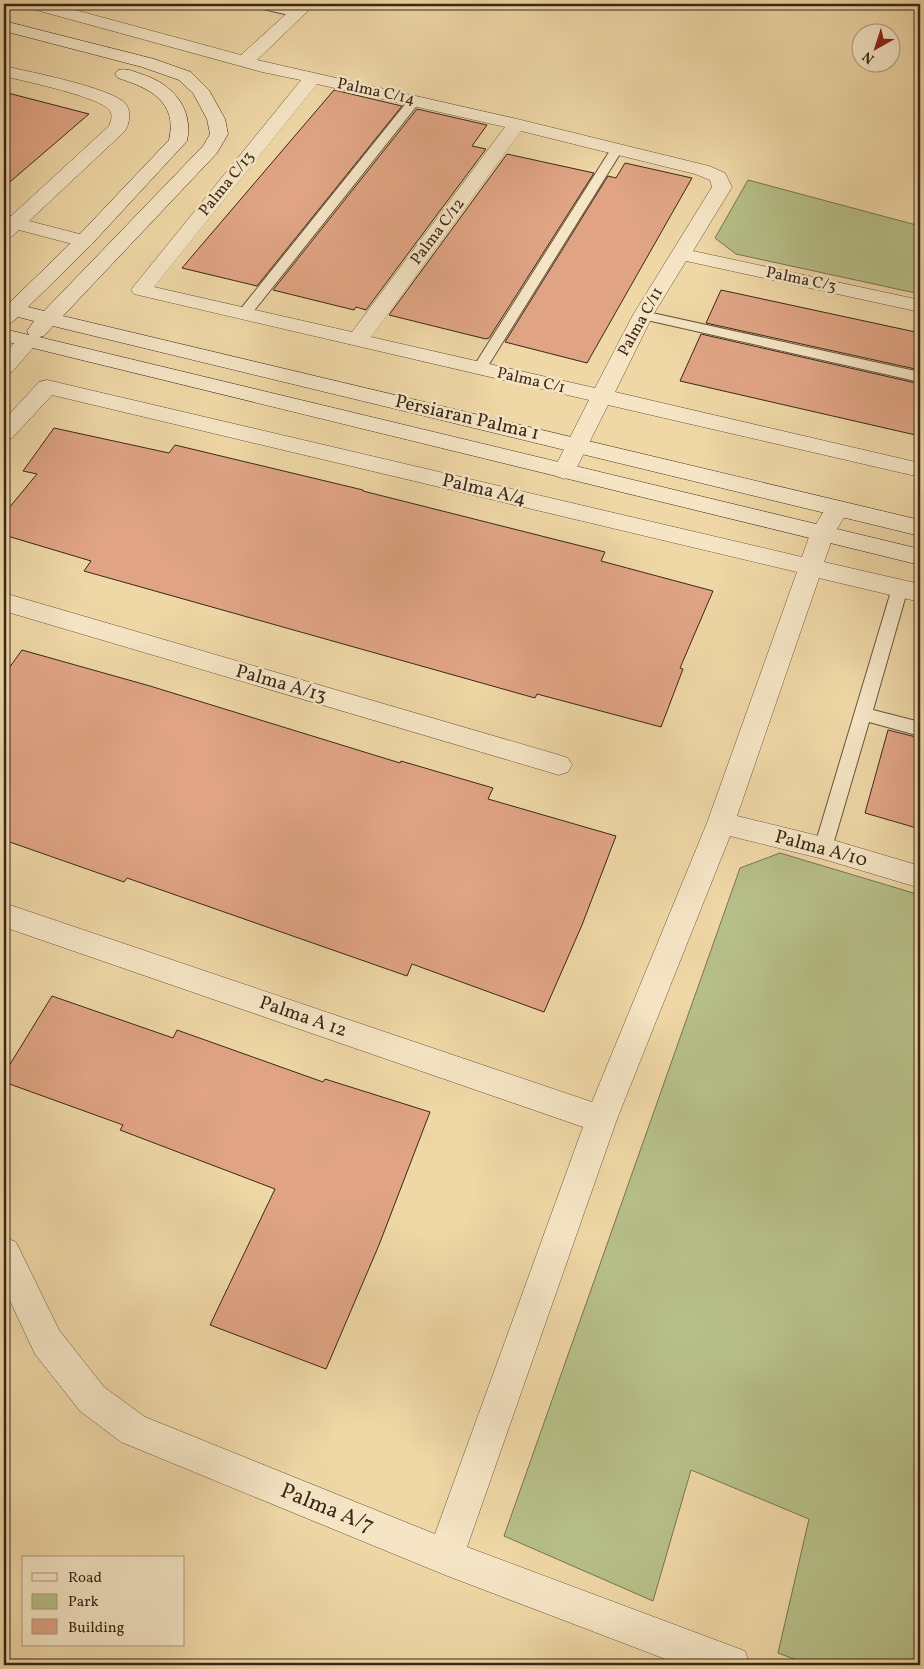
<svg xmlns="http://www.w3.org/2000/svg" width="924" height="1669" font-family="Vollkorn,serif">
<style>
.green{fill:#b7bf88;stroke:#787350}
.building{fill:#e0a484;stroke:#3a2719}
.lines{fill:none;stroke-linecap:round;stroke-linejoin:round}
.lane-casing{stroke:#67533c;stroke-width:2}
.street-casing{stroke:#67533c;stroke-width:1}
.secondary-casing{stroke:#3a2719;stroke-width:1}
.lane{fill:#f5e5c5;fill-rule:evenodd}
.street{fill:#f5e5c5;fill-rule:evenodd}
.secondary{fill:#f5e5c5;fill-rule:evenodd}
.labels{text-anchor:middle;dominant-baseline:central;stroke-width:5;stroke-linejoin:round;paint-order:stroke}
.far-street-label{font-size:16px;fill:#3a2719;stroke:#f5e5c5}
.street-label{font-size:19px;fill:#3a2719;stroke:#f5e5c5}
.near-street-label{font-size:22px;fill:#3a2719;stroke:#f5e5c5}
</style>
<rect width="100%" height="100%" fill="#efd7a6"/>
<filter id="stains"><feTurbulence type="fractalNoise" baseFrequency=".004" numOctaves="4"/><feColorMatrix values="0 0 0 0 .2 0 0 0 0 .09 0 0 0 0 .02 0 0 0 .5 -.17"/></filter>
<radialGradient id="worn" r=".72"><stop offset=".6" stop-color="#630" stop-opacity="0"/><stop offset="1" stop-color="#630" stop-opacity=".3"/></radialGradient>
<!-- green -->
<g class="green">
<polygon points="748,180 920,226 920,294 736,254 715,238"/>
<polygon points="780,853 920,895 920,1665 810,1665 778,1653 809,1519 691,1470 653,1601 504,1536 740,868"/>
</g>
<!-- building -->
<g class="building">
<polygon points="334,90 402,106 257,286 182,268"/>
<polygon points="4,92 89,114 4,187"/>
<polygon points="417,109 487,125 472,146 486,149 366,310 356,307 354,310 273,290"/>
<polygon points="507,154 594,173 489,338 486,339 389,315"/>
<polygon points="625,163 692,178 587,363 505,342 608,176 616,178"/>
<polygon points="721,290 920,333 920,370 706,323"/>
<polygon points="701,334 920,384 920,436 680,381"/>
<polygon points="54,428 169,453 175,445 363,490 363,491 605,552 601,561 713,591 680,668 683,669 661,727 537,694 535,698 84,571 91,561 4,535 4,514 37,474 23,471"/>
<polygon points="22,650 150,686 400,763 401,761 493,788 488,799 616,836 582,925 544,1012 412,964 407,976 127,878 124,882 4,840 4,675"/>
<polygon points="888,730 920,738 920,829 865,813"/>
<polygon points="52,996 173,1038 177,1030 323,1082 325,1079 430,1112 379,1245 326,1369 210,1325 275,1189 120,1130 123,1125 4,1082 4,1074"/>
</g>
<g class="lines">
<!-- lane casing -->
<g class="lane-casing">
<g id="lane">
<polygon points="249,4 268,4 301,12 303,14 297,17 251,6"/>
<polygon points="415,96 421,100 419,103 249,317 239,317 237,314 239,311 411,97"/>
<polygon points="617,145 623,149 486,369 484,372 474,372 472,369 611,149"/>
<polygon points="643,311 920,372 920,382 638,318 636,315 638,312"/>
<polygon points="900,582 906,584 908,588 873,710 920,722 920,736 869,722 832,848 830,853 823,856 816,853 814,848 892,588 894,584"/>
</g>
</g>
<!-- street casing -->
<g class="street-casing">
<g id="street">
<path d="M27,4H53L241,55L297,4H315L257,60L517,119L709,166L725,173L732,187L693,251L920,300V312L686,261L653,315L615,392L920,463V477L608,405L575,471L572,476L564,479L556,476L553,471L589,400L134,294L131,290L134,286L301,80L262,72L29,8ZM317,84L505,127L352,332L154,287ZM521,131L695,174L710,180L712,187L633,315L595,388L371,337Z"/>
<path d="M4,66C30,72 108,87 125,103C132,111 130,124 124,132L29,221L91,237L94,241L91,245L84,247L19,230L11,237L4,239V214L11,216L109,126C111,121 113,116 110,111C102,97 23,81 4,76Z"/>
<polygon points="28,335 35,336 39,341 12,372 4,374 4,354 21,336"/>
<polygon points="47,380 802,557 810,534 829,503 837,501 845,503 849,509 834,534 824,562 920,584 920,602 819,578 737,816 823,837 920,866 920,888 823,859 730,836 617,1119 467,1547 745,1651 750,1665 681,1665 445,1575 121,1442 80,1411 35,1354 4,1288 4,1237 16,1242 59,1330 104,1387 145,1417 435,1534 583,1127 4,927 4,903 592,1102 707,823 797,572 52,395 12,438 4,440 4,420 39,382"/>
<polygon points="4,593 559,755 568,758 572,765 568,772 559,775 4,611"/>
</g>
</g>
<!-- secondary casing -->
<g class="secondary-casing">
<path id="secondary" d="M4,21L154,59L191,72L209,90L225,119L228,134L217,153L63,316L920,520V536L53,326L44,336L39,337L920,549V565L4,341V329L29,335L27,331L34,321L18,317L11,323L4,325V308L77,237L169,140C178,101 149,88 118,78L115,74L118,70C126,68 133,71 141,74C171,83 194,107 187,141L91,245L28,307L44,311L203,146L210,134L207,119L193,93L179,80L142,67L4,31Z"/>
</g>
<!-- lane -->
<use href="#lane" class="lane"/>
<!-- street -->
<use href="#street" class="street"/>
<!-- secondary -->
<use href="#secondary" class="secondary"/>
</g>
<g class="labels">
<!-- far-street labels -->
<g class="far-street-label">
<text transform="translate(376 92) rotate(12)">Palma C/14</text>
<text transform="translate(227 184) rotate(-51)">Palma C/13</text>
<text transform="translate(438 232) rotate(-53)">Palma C/12</text>
<text transform="translate(801 280) rotate(12)">Palma C/3</text>
<text transform="translate(641 322) rotate(-61)">Palma C/11</text>
<text transform="translate(531 381) rotate(13)">Palma C/1</text>
</g>
<!-- street labels -->
<g class="street-label">
<text transform="translate(467 418) rotate(13)">Persiaran Palma 1</text>
<text transform="translate(484 490) rotate(13)">Palma A/4</text>
<text transform="translate(281 684) rotate(16)">Palma A/13</text>
<text transform="translate(821 849) rotate(15)">Palma A/10</text>
<text transform="translate(303 1017) rotate(19)">Palma A 12</text>
</g>
<!-- near-street labels -->
<g class="near-street-label">
<text transform="translate(327 1509) rotate(22)">Palma A/7</text>
</g>
</g>
<!-- margin -->
<rect width="924" height="1669" fill="none" stroke="#efd7a6" stroke-width="20"/>
<rect x="5" y="5" width="914" height="1659" fill="none" stroke="#3a2719" stroke-width="2.5"/>
<rect x="10" y="10" width="904" height="1649" fill="none" stroke="#3a2719"/>
<!-- legend -->
<rect x="22" y="1556" width="162" height="90" fill="#f5e5c5" stroke="#aa9980"/>
<rect x="32" y="1573" width="25" height="8" fill="#f5e5c5" stroke="#aa9980"/>
<text x="68" y="1582" font-size="15" fill="#3a2719">Road</text>
<rect x="32" y="1594" width="25" height="15" fill="#b7bf88" stroke="#aa9980"/>
<text x="68" y="1606" font-size="15" fill="#3a2719">Park</text>
<rect x="32" y="1619" width="25" height="15" fill="#e0a484" stroke="#aa9980"/>
<text x="68" y="1632" font-size="15" fill="#3a2719">Building</text>
<!-- north arrow -->
<g transform="translate(876 48) rotate(219)"><circle r="24" fill="#f5e5c5" stroke="#aa9980"/>
<path d="M0-4L9 19L0 12L-9 19Z" fill="#8f2418"/>
<text y="-8" font-size="14" font-weight="bold" text-anchor="middle" fill="#3a2719">N</text>
</g>
<rect width="100%" height="100%" filter="url(#stains)"/>
<rect width="100%" height="100%" fill="url(#worn)"/>
</svg>
